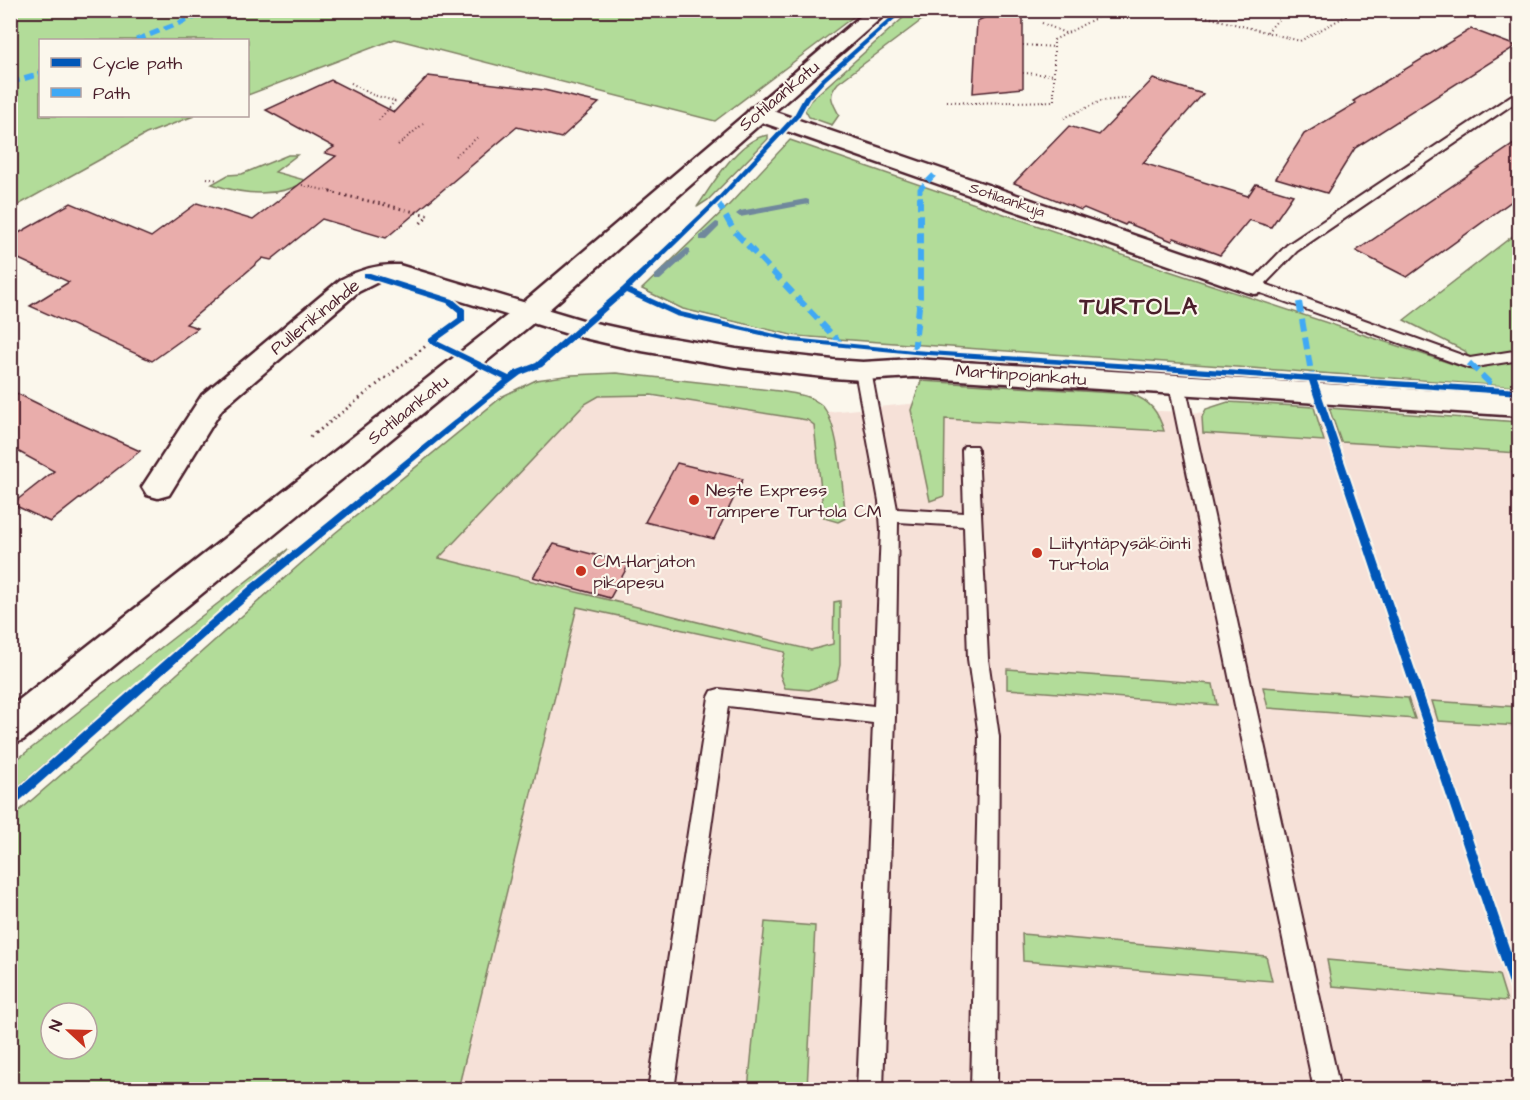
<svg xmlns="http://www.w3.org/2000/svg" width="1530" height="1100" font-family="'Architects Daughter',sans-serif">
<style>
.built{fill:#f6e1d8}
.green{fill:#b2dc99;stroke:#7e7e62;stroke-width:1.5;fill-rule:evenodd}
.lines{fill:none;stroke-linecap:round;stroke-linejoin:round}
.stream{fill:#6f889c;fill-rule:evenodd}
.building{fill:#e9adab;stroke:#4a1f2b;stroke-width:1.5}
.lane-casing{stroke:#4a1f2b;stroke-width:4}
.street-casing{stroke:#4a1f2b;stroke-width:5}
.secondary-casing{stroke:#4a1f2b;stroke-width:5}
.path-far2{stroke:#4a1f2b;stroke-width:2;stroke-dasharray:1 3;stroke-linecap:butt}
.path-far1{stroke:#4a1f2b;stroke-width:3;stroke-dasharray:1.5 4;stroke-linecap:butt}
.path{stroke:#4a1f2b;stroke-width:4;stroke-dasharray:1.5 4.5;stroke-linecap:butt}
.lane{fill:#fbf7ec;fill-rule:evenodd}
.street{fill:#fbf7ec;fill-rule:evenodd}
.secondary{fill:#fbf7ec;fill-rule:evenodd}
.quiet-far1{stroke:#3fa9f5;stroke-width:5;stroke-dasharray:10 5;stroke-linecap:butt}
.quiet{stroke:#3fa9f5;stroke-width:6;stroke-dasharray:12 6;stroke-linecap:butt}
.cycleway-casing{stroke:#fbf7ec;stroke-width:4}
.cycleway{fill:#0057b8;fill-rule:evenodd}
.poi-dot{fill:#c8321e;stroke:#fbf7ec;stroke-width:2}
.labels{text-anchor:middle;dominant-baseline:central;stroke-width:4.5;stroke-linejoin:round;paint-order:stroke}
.far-street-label{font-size:15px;fill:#4a1f2b;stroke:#fbf7ec}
.street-label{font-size:18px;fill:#4a1f2b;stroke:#fbf7ec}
.poi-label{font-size:18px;fill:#4a1f2b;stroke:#fbf7ec;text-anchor:start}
.district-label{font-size:24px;font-weight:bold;letter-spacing:1.5px;fill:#4a1f2b;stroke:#fbf7ec}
</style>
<rect width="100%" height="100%" fill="#fbf7ec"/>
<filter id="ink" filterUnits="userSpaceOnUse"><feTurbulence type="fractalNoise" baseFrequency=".0167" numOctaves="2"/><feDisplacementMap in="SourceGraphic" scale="12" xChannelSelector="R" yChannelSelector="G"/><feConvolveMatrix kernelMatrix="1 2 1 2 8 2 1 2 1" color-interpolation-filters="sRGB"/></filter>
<g filter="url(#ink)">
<!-- built -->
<polygon class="built" points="597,392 817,413 929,402 1519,425 1519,1089 458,1089 577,607 439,558"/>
<!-- green -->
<g class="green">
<polygon points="11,10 861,10 861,11 715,121 395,39 248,95 248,40 40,40 40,116 194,116 146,134 11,209"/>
<path d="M912,10L934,11L838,83C827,96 832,101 839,115L832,125L809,117L805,110L810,101Z"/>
<path d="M768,135V139L708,200L697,207C713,184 738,139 768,135Z"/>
<polygon points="790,140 1166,270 1474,371 1465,351 1404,320 1519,231 1519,387 795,336 683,309 642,289 728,206"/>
<path d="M288,155H297L275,172L308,181C278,198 244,195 212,184L228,175L242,174Z"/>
<path d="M616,373L779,391C793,394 807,394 819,403C840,417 842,492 846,518L838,522L824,518L814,425L807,420L651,395L599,396L585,404L439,558L811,650L833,644L834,602L840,601V665L837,679L809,690L785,688L780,675L785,652L577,607L458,1089H11V818L150,698L335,533L503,396L536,380L572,375ZM51,1013H87V1049H51Z"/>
<path d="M921,381L1131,394C1151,401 1158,412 1164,431L945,419L944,496L930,501L911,410Z"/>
<polygon points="1228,402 1314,407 1324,441 1203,433 1202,417 1206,409"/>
<polygon points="1329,408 1519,422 1519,453 1341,442"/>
<polygon points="288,549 266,572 11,793 11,764"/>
<polygon points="1007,669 1213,684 1217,705 1007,689"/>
<polygon points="1263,687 1408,698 1415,719 1268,708"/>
<polygon points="1432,701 1519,707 1519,726 1438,721"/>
<polygon points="765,922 815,926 807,1089 748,1089"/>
<polygon points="1022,934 1266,956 1272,981 1023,961"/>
<polygon points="1327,960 1499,975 1507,1001 1332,986"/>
</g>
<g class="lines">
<!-- stream -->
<g class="stream">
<polygon points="806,199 809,200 809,204 740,217 736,214 740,211"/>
<polygon points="716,222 719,223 719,227 706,240 700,240 700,236"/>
<polygon points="687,248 690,249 690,253 660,280 654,280 654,276"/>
</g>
</g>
<!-- building -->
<g class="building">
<polygon points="1001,10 1023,10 1023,88 973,93 977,21"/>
<polygon points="1471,29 1516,46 1355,148 1327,193 1276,178 1304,134 1356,103 1353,101"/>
<polygon points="428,76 544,90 599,103 561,138 517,127 386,238 322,219 271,260 263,258 186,324 198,328 152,361 30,306 69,282 10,255 10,238 71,203 151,237 197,203 253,220 336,156 325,153 334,147 266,110 331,80 394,112"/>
<polygon points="1153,79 1203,94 1143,163 1248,196 1256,184 1293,195 1271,227 1249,220 1220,255 1174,238 1172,241 1127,223 1125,225 1084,208 1081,210 1014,183 1069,126 1099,135"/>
<polygon points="1520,140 1520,195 1407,277 1356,251"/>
<polygon points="10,390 67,418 140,451 50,522 12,504 54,471 10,447"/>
<polygon points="677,463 743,479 714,539 645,522"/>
<polygon points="554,544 629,564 610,598 533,577"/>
</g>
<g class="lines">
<!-- lane casing -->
<g class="lane-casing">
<g id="lane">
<polygon points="1512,95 1518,99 1516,102 1297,251 1265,284 1470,358 1520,350 1520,360 1469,368 1250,289 1248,286 1250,283 1287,245"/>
<polygon points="863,366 871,371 897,509 964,513 962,450 964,446 976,446 978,450 988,659 999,737 997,1090 971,1090 979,737 968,659 964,526 898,522 895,716 883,1090 857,1090 873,723 728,706 674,1090 648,1090 709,697 712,691 719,689 874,706 881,530 879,501 855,371"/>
<polygon points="1177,379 1183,380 1185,384 1340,1090 1314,1090 1169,384 1171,380"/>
</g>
</g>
<!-- street casing -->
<g class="street-casing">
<g id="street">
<polygon points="758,106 1264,280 1268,286 1264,292 1255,294 1246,292 750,118 747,113 750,108"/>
<path d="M399,265L586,321L636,332L736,349L833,360L863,362L913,359L1520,396V416L913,377L863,380L833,378L736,367L636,350L571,335L397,281H380L358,292L222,409L169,495L158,498L147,495L142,487L202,395L340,280C358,270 378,264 399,265Z"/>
</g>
</g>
<!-- secondary casing -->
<g class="secondary-casing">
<polygon id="secondary" points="868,10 890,10 538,319 23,740 10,745 10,707 518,307"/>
</g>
<!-- path-far2 -->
<g class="path-far2">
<polyline points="1089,10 1100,16"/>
<polyline points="1180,10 1300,41 1357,10"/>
<polyline points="1042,23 1065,33"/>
<polyline points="1267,32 1285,12"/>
<polyline points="1023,45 1054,47"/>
<polyline points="1023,73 1054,75"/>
<polyline points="351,83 373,95 395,101 379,120"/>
<polyline points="947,101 971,103 1054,101 1054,40 1111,10"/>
<polyline points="1064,118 1101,101 1132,98"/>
<polyline points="398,145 423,124"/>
<polyline points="455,156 479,136"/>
<polyline points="207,178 218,180"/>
<polyline points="302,185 337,193"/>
</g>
<!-- path-far1 -->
<g class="path-far1">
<polyline points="330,192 428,215 418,226"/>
<polyline points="316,433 432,341"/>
</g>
<!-- path -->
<polyline class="path" points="310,437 317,431"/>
<!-- lane -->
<use href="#lane" class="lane"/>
<!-- street -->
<use href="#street" class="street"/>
<!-- secondary -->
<use href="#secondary" class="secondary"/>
<!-- quiet-far1 -->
<g class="quiet-far1">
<polyline points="136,40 213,10"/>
<polyline points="10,83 40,74"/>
<polyline points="920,193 920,189 934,175"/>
</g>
<!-- quiet -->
<g class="quiet">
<polyline points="717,201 734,231 841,344"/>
<polyline points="1299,302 1312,378"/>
<polyline points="914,352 920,298 920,192"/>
<polyline points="1469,363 1497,390"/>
</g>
<!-- cycleway casing -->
<g class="cycleway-casing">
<polygon id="cycleway" points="899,10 905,10 826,80 809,99 799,117 719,202 630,289 681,312 792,338 914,350 1520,389 1520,395 1317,381 1520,980 1520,1005 1516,1003 1514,999 1309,381 914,354 792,342 676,316 626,293 542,367 521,375 489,399 258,590 14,806 10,808 10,796 252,584 504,380 429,343 429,339 458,318 458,312 447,303 364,277 364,273 370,273 453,299 465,309 465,321 437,341 509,376 515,371 536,363 622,288 715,200 794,115 804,97 822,78"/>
</g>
<!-- cycleway -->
<use href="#cycleway" class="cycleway"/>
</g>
</g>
<!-- markers -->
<g class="poi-dot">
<circle cx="694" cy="500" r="6"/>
<circle cx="1037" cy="553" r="6"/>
<circle cx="581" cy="571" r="6"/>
</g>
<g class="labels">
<!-- far-street labels -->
<g class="far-street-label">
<text transform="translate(1007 200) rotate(19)">Sotilaankuja</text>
</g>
<!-- street labels -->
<g class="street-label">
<text transform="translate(779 96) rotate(-40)">Sotilaankatu</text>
<text transform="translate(315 317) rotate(-39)">Pullerikinahde</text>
<text transform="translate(1021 375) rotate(4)">Martinpojankatu</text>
<text transform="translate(408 410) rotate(-39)">Sotilaankatu</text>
</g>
<!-- poi labels -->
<g class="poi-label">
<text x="706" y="490">Neste Express<tspan x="706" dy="21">Tampere Turtola CM</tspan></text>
<text x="1049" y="543">Liityntäpysäköinti<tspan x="1049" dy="21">Turtola</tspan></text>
<text x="593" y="561">CM-Harjaton<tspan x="593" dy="21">pikapesu</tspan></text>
</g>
<!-- district labels -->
<g class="district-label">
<text x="1139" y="307">TURTOLA</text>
</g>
</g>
<!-- margin -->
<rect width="1530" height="1100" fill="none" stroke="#fbf7ec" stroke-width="36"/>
<rect x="18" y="18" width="1494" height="1064" fill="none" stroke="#4a1f2b" stroke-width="2" filter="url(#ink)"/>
<!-- legend -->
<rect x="39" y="39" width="210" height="78" fill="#fbf7ec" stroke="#b4a19f" stroke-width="1.5"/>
<rect x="51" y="58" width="30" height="9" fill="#0057b8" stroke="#b4a19f" stroke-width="1.5"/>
<text x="93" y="69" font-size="18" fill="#4a1f2b">Cycle path</text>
<rect x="51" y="88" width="30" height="9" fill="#3fa9f5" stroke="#b4a19f" stroke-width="1.5"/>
<text x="93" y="99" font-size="18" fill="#4a1f2b">Path</text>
<!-- north arrow -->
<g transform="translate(69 1031) rotate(292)"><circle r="28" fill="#fbf7ec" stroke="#b4a19f" stroke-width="1.5"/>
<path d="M0-4.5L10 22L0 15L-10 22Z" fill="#c8321e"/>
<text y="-9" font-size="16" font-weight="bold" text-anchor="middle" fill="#4a1f2b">N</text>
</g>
</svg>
